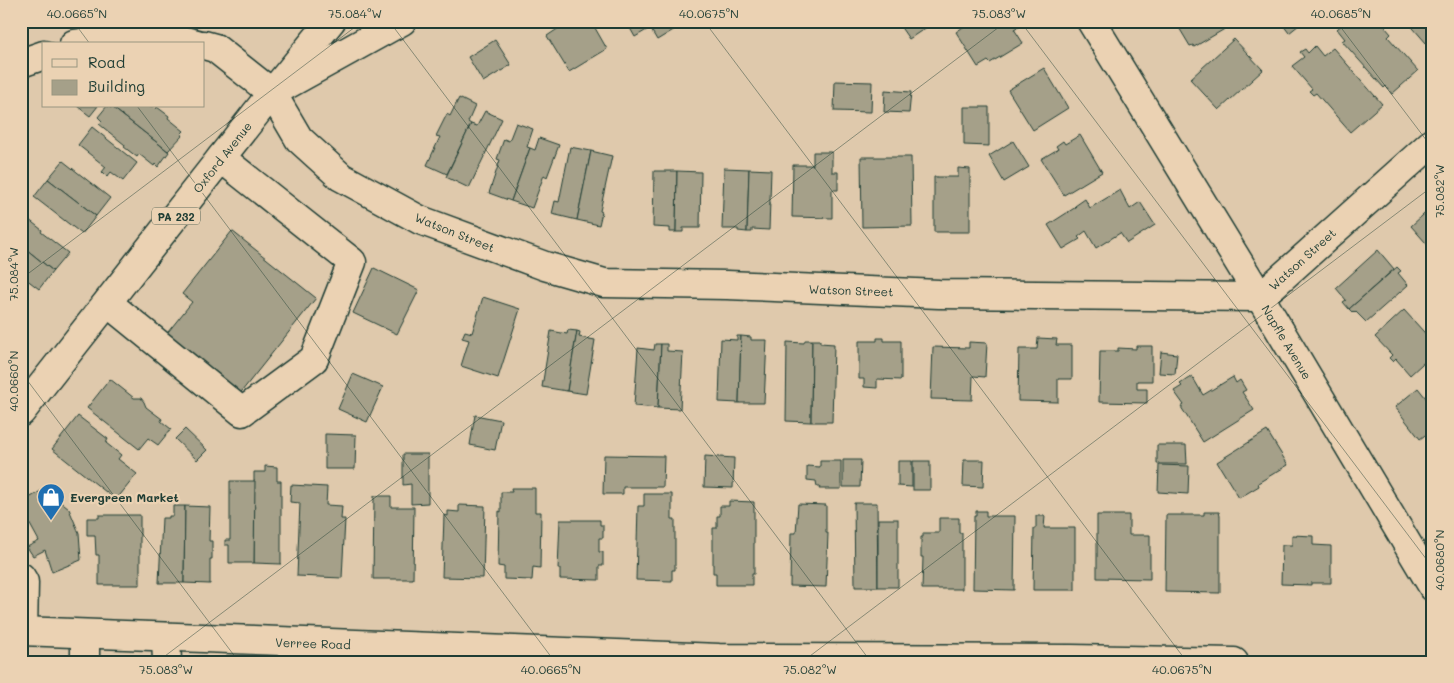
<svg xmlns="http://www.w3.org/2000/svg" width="1454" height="683" font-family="Mali,sans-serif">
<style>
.building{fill:#a5a089;stroke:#1f3d34}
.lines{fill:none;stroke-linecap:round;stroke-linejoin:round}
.minor-casing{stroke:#1f3d34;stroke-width:31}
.major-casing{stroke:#1f3d34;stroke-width:31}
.minor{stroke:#ebd2b3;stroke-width:28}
.major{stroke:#ebd2b3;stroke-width:28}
.ticks{fill:none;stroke:#1f3d34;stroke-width:1;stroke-opacity:0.45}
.labels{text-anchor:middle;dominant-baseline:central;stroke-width:4.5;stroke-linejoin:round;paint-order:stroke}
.shield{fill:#ebd2b3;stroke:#5c6a5a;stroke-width:1}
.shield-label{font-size:11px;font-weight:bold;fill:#1f3d34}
.street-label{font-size:12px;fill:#1f3d34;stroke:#ebd2b3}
.poi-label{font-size:12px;font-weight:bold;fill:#1f3d34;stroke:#ebd2b3;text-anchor:start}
.neatline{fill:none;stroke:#1f3d34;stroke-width:2}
.ticks-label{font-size:12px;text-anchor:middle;fill:#1f3d34}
</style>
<rect width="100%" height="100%" fill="#dfc9ac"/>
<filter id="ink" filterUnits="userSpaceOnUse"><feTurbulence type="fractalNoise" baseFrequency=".02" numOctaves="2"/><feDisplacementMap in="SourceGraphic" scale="10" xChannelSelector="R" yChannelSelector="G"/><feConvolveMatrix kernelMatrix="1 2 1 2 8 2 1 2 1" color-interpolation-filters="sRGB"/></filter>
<g filter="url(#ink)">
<!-- building -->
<g class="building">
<polygon points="557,21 591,21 607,49 569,72 547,36 559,28 556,22"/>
<polygon points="626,21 683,21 679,24 680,26 657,40 650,28 635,37"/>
<polygon points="907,21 932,21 933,23 909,39 900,26"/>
<polygon points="964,21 1015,21 1019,26 1014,29 1023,43 990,63 988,61 978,67 956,32 966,25"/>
<polygon points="1175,21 1224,21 1228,27 1194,47 1193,45 1190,46"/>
<polygon points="1280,21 1304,21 1289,33"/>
<polygon points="1346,21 1360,21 1362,23 1365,21 1380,21 1391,34 1388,37 1418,71 1392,94 1386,86 1384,88 1342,41 1345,39 1337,29"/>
<polygon points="1407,21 1433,21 1433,51"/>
<polygon points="1234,39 1263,70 1219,110 1190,79"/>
<polygon points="495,40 511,65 483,82 468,57"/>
<polygon points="1315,46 1323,56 1333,48 1382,104 1350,132 1316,93 1313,95 1309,91 1312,89 1292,66 1304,57 1300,52 1305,49 1308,53"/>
<polygon points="1044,68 1068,108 1033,130 1008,90"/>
<polygon points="835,81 872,82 871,112 834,111"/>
<polygon points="885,90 911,92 909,113 884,112"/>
<polygon points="459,98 475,106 468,122 471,124 447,174 427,165 440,137 436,136 447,114 450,116"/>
<polygon points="77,106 98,106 90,116"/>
<polygon points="107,106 111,108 112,107 169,152 158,167 155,164 154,166 139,154 137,157 124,147 125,145 99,124 102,121 98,117"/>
<polygon points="153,106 156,109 157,107 169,116 168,118 184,131 181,134 183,135 168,151 112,107"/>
<polygon points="964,107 989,107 989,146 964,145"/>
<polygon points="485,111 502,119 469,188 446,177 471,124 477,126"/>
<polygon points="516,123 533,129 527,147 530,148 511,201 489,193 500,160 497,159 504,139 509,141"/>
<polygon points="92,127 137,163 123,181 111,172 107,177 102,172 106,167 78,145"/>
<polygon points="1080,135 1102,172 1064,195 1041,159 1058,149 1056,146 1063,141 1065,144"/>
<polygon points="539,138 559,145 547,177 544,175 532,208 511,201 530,148 535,150"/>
<polygon points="1013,141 1029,167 1004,182 989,156"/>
<polygon points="570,147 591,151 577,220 552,214 555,201 559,202"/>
<polygon points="591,151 612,156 600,211 602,212 599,225 577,220"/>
<polygon points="813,152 832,152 832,172 838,172 838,190 832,190 832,218 792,217 793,165 813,165"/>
<polygon points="861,157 911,157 912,226 862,227"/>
<polygon points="63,161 110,198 96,216 48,179"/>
<polygon points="724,168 749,169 747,232 738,231 738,229 722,229"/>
<polygon points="958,168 970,169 970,232 934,232 934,177 958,177"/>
<polygon points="749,169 771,170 769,230 752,229 752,232 747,232"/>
<polygon points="654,171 677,171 676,232 670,232 670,228 653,227"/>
<polygon points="677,171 701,172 700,228 683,228 683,232 676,232"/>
<polygon points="48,179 96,216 82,234 34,197"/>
<polygon points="1120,190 1130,209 1140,202 1155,225 1127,243 1120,233 1096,248 1086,231 1078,237 1080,239 1063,249 1048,225 1076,207 1075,206 1085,199 1090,208"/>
<polygon points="1433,206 1433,251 1411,226"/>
<polygon points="21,217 26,221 28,219 42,230 41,232 68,253 53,271 21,245"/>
<polygon points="232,231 316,298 238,396 164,337 192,302 182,294"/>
<polygon points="21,245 53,271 39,289 21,275"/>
<polygon points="1378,250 1394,269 1349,309 1343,302 1346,300 1336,288"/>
<polygon points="1397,267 1401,271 1398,273 1408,285 1366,322 1355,311 1353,313 1349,309"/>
<polygon points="374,268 419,290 397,334 353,313"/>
<polygon points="483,297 520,309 498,378 461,366 469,340 462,338 465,331 472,333"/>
<polygon points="1404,310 1433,342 1433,354 1410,375 1396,359 1393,362 1389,358 1392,355 1375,337"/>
<polygon points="568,330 577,331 567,391 542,387 551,331 567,334"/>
<polygon points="577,331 580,332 579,337 595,340 586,394 567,391"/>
<polygon points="737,336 741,336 739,403 719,402 721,339 737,340"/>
<polygon points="741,336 751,337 751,340 767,340 764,403 739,403"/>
<polygon points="877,338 884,338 884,341 901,341 901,380 877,379 877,388 864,387 864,379 859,379 859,341 877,341"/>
<polygon points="1038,338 1057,339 1056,345 1072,345 1072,379 1058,379 1058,402 1018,401 1019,349 1037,349"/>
<polygon points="805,340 812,340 811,422 786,421 787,342 804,343"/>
<polygon points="812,340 820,340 820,343 834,344 832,422 811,422"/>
<polygon points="969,342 987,343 985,377 973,376 972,400 931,399 933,347 969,348"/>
<polygon points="655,344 661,344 658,408 634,406 638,348 654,350"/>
<polygon points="661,344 667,344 667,351 683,352 680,409 658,408"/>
<polygon points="1136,346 1152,346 1152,381 1137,381 1137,389 1147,389 1147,403 1099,402 1100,351 1118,351 1118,348 1136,349"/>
<polygon points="1161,352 1177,354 1175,374 1159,373"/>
<polygon points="353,374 383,387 367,422 338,409"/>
<polygon points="1192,376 1203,395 1233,377 1236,383 1240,380 1246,390 1242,392 1254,410 1203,442 1181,407 1184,405 1174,391 1182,386 1180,384"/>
<polygon points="110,379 134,398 141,398 144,402 146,407 162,419 161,421 171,429 158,445 148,438 139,449 87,408"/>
<polygon points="1418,388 1433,407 1433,429 1420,439 1395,407"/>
<polygon points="475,415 501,420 495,450 470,445"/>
<polygon points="78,416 108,439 106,443 121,455 118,459 137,474 116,500 52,449"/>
<polygon points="185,429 207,450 197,460 175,439"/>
<polygon points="1267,431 1288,465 1258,483 1259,486 1239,498 1217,462"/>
<polygon points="325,434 356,435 355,469 325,469"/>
<polygon points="1157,445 1186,445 1187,464 1157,464"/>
<polygon points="403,454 428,454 428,503 411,504 411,484 403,485"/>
<polygon points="604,455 664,456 663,487 623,487 623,494 603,494"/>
<polygon points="705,456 734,458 733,488 704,487"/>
<polygon points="843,460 861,460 860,487 843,487"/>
<polygon points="964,460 984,460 983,487 963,486"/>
<polygon points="820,461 841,461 841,489 819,489 820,487 817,487 816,481 807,480 807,466 820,467"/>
<polygon points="898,461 912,461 912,487 898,486"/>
<rect x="913" y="461" width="17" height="29"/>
<polygon points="1159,465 1189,466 1188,494 1158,492"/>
<polygon points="265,466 277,467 277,481 281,481 281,564 254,563 254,472 265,472"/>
<polygon points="230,481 255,481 254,563 229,563 229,545 225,545 225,540 230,540"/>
<polygon points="291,485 327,487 326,505 342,506 341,519 345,519 342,578 297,576 300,503 290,502"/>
<polygon points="511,488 535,488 535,512 541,512 540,568 533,567 532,580 504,579 504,567 498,566 499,511 501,512 501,492 512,492"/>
<polygon points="44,489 69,509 79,533 81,560 52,572 45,550 33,556 27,547 39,541 21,508 21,503"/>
<polygon points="644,494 672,494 672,519 675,519 675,570 672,570 672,581 636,580 638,506 644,506"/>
<polygon points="374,496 391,496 391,507 414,507 413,579 373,579"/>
<polygon points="729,501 754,502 754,574 752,574 752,585 716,585 716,573 713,573 713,528 717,528 717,516 720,516 720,506 729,506"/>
<polygon points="854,503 877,503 878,587 855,587"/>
<polygon points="798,504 826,505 826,533 828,533 826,587 790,586 791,533 796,533"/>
<polygon points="459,505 485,506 483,578 442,577 444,515 448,516 448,511 459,512"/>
<polygon points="173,506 185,506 184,583 159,583 162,518 169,518 169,516 173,516"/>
<polygon points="185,506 210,507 209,541 212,541 212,559 210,559 210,584 184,583"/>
<polygon points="976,511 986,511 986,516 1015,516 1014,590 973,589 974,516 976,516"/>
<polygon points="1204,512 1219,512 1220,516 1220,593 1165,592 1166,515 1204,515"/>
<polygon points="99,515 140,515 140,585 99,585 99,555 96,555 95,535 87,535 87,518 99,518"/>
<polygon points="1097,515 1129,515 1129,535 1150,535 1150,579 1097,578"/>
<polygon points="1036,516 1045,516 1044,528 1075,528 1075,590 1033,590 1034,528 1036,528"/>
<polygon points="939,518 959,518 959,533 962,533 962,589 922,589 923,557 921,557 921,537 923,537 923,533 939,533"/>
<rect x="878" y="519" width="20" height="68"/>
<polygon points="560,520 600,520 600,525 603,525 603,538 599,538 599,552 603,552 603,566 599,566 599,580 560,579 560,569 558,569"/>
<polygon points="1292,535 1313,536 1313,545 1331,546 1331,583 1311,583 1311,585 1281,584 1282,545 1292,545"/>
</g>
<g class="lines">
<!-- minor casing -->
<g class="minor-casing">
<g id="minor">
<polyline points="1091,21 1260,297 1433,587"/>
<polyline points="74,44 134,35 181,40 197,44"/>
<polyline points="204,45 215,48 272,93 299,139 341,177 420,220 545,266 604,283 727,285 939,294 1260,297 1433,142"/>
<polyline points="21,63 44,55"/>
<polyline points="272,93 402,21"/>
<polyline points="108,303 242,412 314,359 352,262 221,158"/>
<polyline points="21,577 24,582 23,631"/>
<polyline points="85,634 85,662"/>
<polyline points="166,637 167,662"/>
</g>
</g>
<!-- major casing -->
<g class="major-casing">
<g id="major">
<polyline points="21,412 272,93 331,21"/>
<polyline points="21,631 719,658 1072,659 1234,662"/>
</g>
</g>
<!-- minor -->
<use href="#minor" class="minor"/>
<!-- major -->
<use href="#major" class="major"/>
</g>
</g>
<!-- ticks -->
<path class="ticks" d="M73,21L90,44M389,21L871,662M704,21L1187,662M1020,21L1433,568M1336,21L1433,149M137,106L555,662M21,279L363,21M21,372L239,662M157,662L1007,21M802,662L1433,186"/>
<!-- icons -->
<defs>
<g id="shop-pin" transform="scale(1.4375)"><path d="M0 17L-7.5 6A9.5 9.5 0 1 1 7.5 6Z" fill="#1f6fb2" stroke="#ebd2b3"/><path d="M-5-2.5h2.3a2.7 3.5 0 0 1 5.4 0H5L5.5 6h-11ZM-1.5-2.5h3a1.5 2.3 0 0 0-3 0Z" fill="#fff"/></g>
</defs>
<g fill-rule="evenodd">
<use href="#shop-pin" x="51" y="497"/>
</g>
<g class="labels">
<!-- shield labels -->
<rect class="shield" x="152" y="207.5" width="48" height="17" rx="4"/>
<g class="shield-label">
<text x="176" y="216">PA 232</text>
</g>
<!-- street labels -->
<g class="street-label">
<text transform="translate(222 157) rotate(-52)">Oxford Avenue</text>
<text transform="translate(455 232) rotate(22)">Watson Street</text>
<text transform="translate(1302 259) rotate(-42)">Watson Street</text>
<text transform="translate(851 290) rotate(2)">Watson Street</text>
<text transform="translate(1287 342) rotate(59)">Napfle Avenue</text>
<text transform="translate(313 643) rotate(2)">Verree Road</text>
</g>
<!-- poi labels -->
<g class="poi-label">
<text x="70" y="497">Evergreen Market</text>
</g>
</g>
<!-- margin -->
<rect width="1454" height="683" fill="none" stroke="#ebd2b3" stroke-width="55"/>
<!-- legend -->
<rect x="42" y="42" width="162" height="65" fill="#ebd2b3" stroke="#999680"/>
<rect x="52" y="59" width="25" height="8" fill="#ebd2b3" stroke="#999680"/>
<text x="88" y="68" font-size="15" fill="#1f3d34">Road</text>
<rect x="52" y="80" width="25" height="15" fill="#a5a089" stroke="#999680"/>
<text x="88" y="92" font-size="15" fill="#1f3d34">Building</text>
<rect x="28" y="28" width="1398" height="628" class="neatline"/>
<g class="ticks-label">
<text x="77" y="18">40.0665°N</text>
<text x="355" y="18">75.084°W</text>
<text x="709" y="18">40.0675°N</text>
<text x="999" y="18">75.083°W</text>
<text x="1341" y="18">40.0685°N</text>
<text transform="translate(1440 191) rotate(-90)" y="4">75.082°W</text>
<text transform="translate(14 274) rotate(-90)" y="4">75.084°W</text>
<text transform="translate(14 381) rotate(-90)" y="4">40.0660°N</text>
<text transform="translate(1440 560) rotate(-90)" y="4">40.0680°N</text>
<text x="166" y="674">75.083°W</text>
<text x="551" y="674">40.0665°N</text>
<text x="810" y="674">75.082°W</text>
<text x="1182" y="674">40.0675°N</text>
</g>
</svg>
